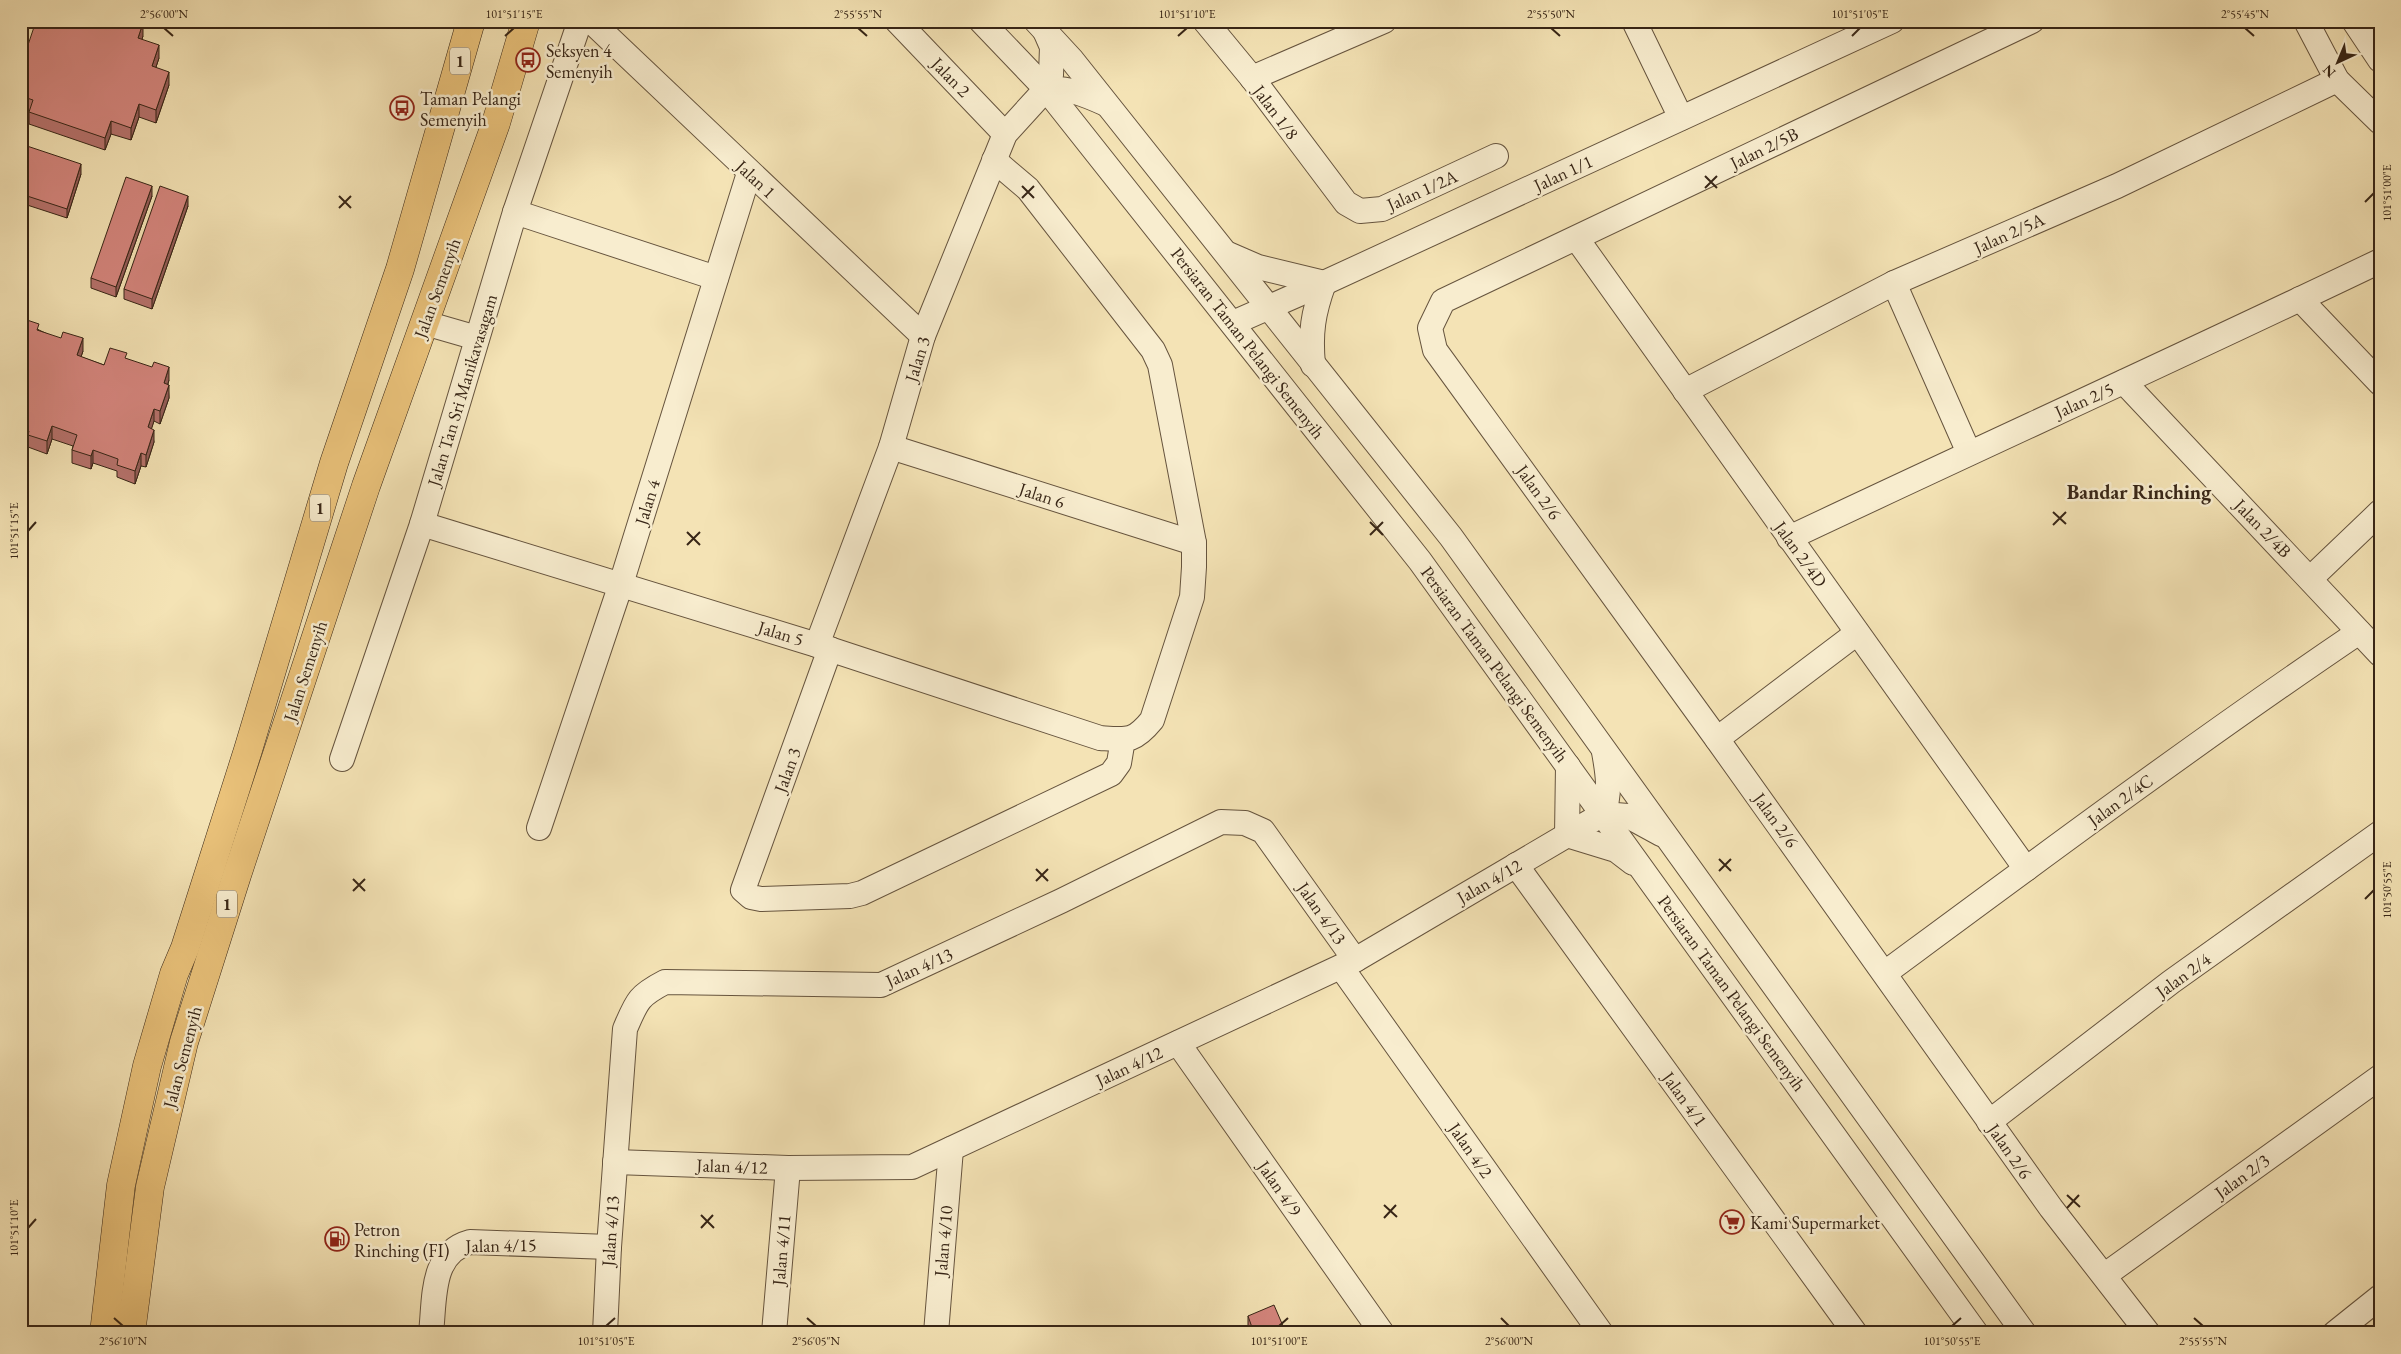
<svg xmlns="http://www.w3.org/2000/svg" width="2401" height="1354" font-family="'EB Garamond',serif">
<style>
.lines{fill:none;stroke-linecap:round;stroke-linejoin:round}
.minor-casing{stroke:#66543e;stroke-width:26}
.major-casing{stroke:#372516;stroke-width:29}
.minor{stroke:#f8edcf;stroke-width:24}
.major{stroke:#eac27a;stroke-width:28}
.wall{fill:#b6726c;stroke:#372516}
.shaded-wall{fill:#945d58;stroke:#372516}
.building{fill:#d4857d;stroke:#372516}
.ticks{fill:none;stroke:#372516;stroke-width:2}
.labels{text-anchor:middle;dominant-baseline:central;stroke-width:5;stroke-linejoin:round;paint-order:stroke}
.shield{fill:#f8edcf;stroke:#71614e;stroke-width:1}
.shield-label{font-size:16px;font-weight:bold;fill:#372516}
.poi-label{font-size:18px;fill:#372516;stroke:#f8edcf;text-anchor:start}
.street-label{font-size:18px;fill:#372516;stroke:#f8edcf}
.quarter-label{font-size:20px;font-weight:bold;fill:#372516;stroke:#f8edcf}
.neatline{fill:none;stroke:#372516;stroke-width:2}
.ticks-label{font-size:12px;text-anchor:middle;fill:#372516}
</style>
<rect width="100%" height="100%" fill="#f4e3b5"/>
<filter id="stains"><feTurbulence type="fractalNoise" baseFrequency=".004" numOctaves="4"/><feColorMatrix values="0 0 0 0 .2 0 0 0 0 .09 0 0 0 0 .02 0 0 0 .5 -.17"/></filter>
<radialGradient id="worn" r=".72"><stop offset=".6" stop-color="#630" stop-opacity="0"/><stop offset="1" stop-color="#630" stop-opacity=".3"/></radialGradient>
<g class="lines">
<!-- minor casing -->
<g class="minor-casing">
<g id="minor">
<polyline points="591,21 923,336"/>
<polyline points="897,21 1005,134"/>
<polyline points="981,21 1046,89 1420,561 1976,1333"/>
<polyline points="1036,21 1072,60 1451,537 2024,1333"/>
<polyline points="1205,21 1252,78 1346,203 1360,211 1382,209 1496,156"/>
<polyline points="1634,21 1681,118"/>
<polyline points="2032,21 1443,301 1430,328 1435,350 1717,739 2051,1208 2148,1333"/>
<polyline points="2306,21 2337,80 2380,122"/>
<polyline points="2354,21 2380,60"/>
<polyline points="1252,78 1384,21"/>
<path d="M1046,89C1068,87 1086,95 1106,104"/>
<polyline points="515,212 716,278"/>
<polyline points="1577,239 2026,869"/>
<polyline points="1228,254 1258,267 1324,283"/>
<polyline points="1894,283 1969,453"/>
<polyline points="2300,299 2380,383"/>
<polyline points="425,323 477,338"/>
<polyline points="1233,323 1324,283 1892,21"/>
<path d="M1313,365C1310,333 1313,313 1324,283"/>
<polyline points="2124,382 2380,654"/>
<polyline points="1685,391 1894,283 2117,186 2337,80"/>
<polyline points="891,447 1194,543"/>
<path d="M422,524L817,645L1100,738C1128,740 1134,742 1152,720L1192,597L1194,567V543L1160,365L1153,350L1028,189L994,160"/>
<path d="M1789,538C1986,445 2184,355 2380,261"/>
<polyline points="2311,578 2380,512"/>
<polyline points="817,645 891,447 923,336 1005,134 1046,89 1051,75 1052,47 1045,31"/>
<polyline points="830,649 743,890 751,897 761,899 850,896 862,893 1111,774 1119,763 1123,739"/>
<polyline points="1717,739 1857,633"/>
<polyline points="342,759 422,524 515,212 580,21"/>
<polyline points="1568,766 1567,835 1616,850 1633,863"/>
<polyline points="1603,814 1628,816 1661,834"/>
<path d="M1603,814C1611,793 1608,774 1604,752"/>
<polyline points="539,828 621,584 749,173"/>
<polyline points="1516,865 1855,1333"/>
<polyline points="1341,967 1601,1333"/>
<path d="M1885,973C2042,857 2198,741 2359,632"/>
<polyline points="1178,1043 1382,1333"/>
<polyline points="1989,1122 2171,982 2380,833"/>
<polyline points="615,1162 788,1168 912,1167 1355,960 1603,814"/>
<polyline points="2105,1275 2380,1077"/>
<path d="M431,1333C435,1299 430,1253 470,1242L609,1247"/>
<path d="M605,1333L609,1247L625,1029C637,1001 638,996 665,982L881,985L1061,901L1221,822L1245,823L1263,831L1355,960"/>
<polyline points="774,1333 788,1168"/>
<polyline points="936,1333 951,1149"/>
<polyline points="2335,1333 2380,1297"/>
</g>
</g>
<!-- major casing -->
<g class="major-casing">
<g id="major">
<polyline points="104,1333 121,1185 147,1066 174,974 185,948 248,750 334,463 400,269 471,21"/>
<polyline points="131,1333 150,1187 184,1042 237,875 366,486 496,123 526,21"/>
</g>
</g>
<!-- minor -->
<use href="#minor" class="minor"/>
<!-- major -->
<use href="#major" class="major"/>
</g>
<!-- wall -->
<g class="wall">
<polygon points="61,26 143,36 142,39 159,58 156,67 169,85 156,123 139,117 131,140 111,134 105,150 29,124 29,111 21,109 21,66"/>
<polygon points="21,144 81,174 67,218 21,203"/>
<polygon points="152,196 116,297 91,288 91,278"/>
<polygon points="188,206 152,309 124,299 124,289"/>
<polygon points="21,318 39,330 83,351 81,357 104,365 127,359 169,380 168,384 169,398 160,424 154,421 151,429 154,442 146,467 141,466 135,484 117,477 117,471 93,463 91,469 72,463 72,450 73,446 52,439 47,454 28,447 28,444 21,442"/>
<polygon points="1248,1316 1286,1333 1249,1333 1248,1329"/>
</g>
<!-- shaded-wall -->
<g class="shaded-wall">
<polygon points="143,23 143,36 138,51 138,38"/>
<polygon points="159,45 159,58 152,79 152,66"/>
<polygon points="169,72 169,85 156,123 156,110"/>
<polygon points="139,104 139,117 131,140 131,128"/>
<polygon points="111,121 111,134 105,150 105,138"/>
<polygon points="81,164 81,174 67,218 67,209"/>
<polygon points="152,186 152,196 116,297 116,287"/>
<polygon points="188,196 188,206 152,309 152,299"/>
<polygon points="83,338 83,351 77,368 77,355"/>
<polygon points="169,367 169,380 164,396 164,383"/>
<polygon points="169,385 169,398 160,424 160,411"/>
<polygon points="154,409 154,421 148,440 148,427"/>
<polygon points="52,426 52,439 47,454 47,441"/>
<polygon points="154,430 154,442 146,467 146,455"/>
<polygon points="93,450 93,463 91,469 91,456"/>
<polygon points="141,453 141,466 135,484 135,471"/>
</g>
<!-- building -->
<g class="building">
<polygon points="36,21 48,21 61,26 62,21 137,21 143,23 138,38 159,45 152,66 169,72 156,110 139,104 131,128 111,121 105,138 29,112 33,100 21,96 21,66"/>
<polygon points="21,144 81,164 67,209 21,194"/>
<polygon points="126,177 152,186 116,287 91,278"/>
<polygon points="160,186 188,196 152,299 124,289"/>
<polygon points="21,318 39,324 37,330 61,338 63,332 83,338 77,355 104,365 110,348 127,353 125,358 152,367 154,362 169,367 164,383 169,385 160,411 154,409 148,427 154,430 146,455 141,453 135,471 117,465 118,459 93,450 91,456 72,450 77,435 52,426 47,441 28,435 29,431 21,429"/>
<polygon points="1274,1305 1286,1333 1254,1333 1248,1316"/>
</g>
<!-- ticks -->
<path class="ticks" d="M164,28L173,36M858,28L867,36M1551,28L1560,36M2245,28L2254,36M505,36L514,28M1178,36L1187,28M1852,36L1860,28M1705,176L1717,188M1022,186L1034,198M1705,188L1717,176M339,196L351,208M1022,198L1034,186M2365,202L2374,193M339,208L351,196M2053,512L2066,524M1370,522L1383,535M2053,525L2066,512M28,531L36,522M687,532L700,545M1370,535L1383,522M687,545L700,532M1719,859L1731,871M1036,869L1048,881M1719,871L1731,859M353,879L365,891M1036,881L1048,869M353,891L365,879M2365,899L2374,890M2067,1195L2080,1207M1384,1205L1397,1217M2067,1208L2079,1195M701,1215L714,1228M1384,1218L1396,1205M28,1228L36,1219M701,1228L713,1215M114,1318L123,1326M807,1318L816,1326M1501,1318L1509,1326M2194,1318L2203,1326M606,1326L615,1318M1279,1326L1288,1318M1952,1326L1961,1318"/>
<!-- icons -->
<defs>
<g id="bus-ring" transform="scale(1.25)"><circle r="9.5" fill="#f8edcf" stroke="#8f2418" stroke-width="1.5"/><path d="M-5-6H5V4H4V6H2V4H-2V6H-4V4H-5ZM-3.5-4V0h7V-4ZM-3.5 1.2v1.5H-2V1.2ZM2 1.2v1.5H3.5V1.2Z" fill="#8f2418"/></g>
<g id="supermarket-ring" transform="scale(1.25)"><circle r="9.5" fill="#f8edcf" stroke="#8f2418" stroke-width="1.5"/><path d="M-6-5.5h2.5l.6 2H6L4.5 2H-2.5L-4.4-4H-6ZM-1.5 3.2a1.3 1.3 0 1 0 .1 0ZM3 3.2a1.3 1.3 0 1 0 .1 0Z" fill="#8f2418"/></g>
<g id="fuel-ring" transform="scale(1.25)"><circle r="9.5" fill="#f8edcf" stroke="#8f2418" stroke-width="1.5"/><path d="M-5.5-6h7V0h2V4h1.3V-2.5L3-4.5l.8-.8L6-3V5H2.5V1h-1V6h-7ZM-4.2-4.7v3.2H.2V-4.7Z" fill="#8f2418"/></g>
</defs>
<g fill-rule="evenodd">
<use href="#bus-ring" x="528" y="60"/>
<use href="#bus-ring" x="402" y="108"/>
<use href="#supermarket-ring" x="1732" y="1222"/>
<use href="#fuel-ring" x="337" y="1239"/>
</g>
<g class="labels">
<!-- shield labels -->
<g class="shield">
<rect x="450" y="47.5" width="20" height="27" rx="4"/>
<rect x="310" y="494.5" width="20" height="27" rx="4"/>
<rect x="217" y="890.5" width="20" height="27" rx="4"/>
</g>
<g class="shield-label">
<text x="460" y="61">1</text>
<text x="320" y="508">1</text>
<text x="227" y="904">1</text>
</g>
<!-- poi labels -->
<g class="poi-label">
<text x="546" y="50">Seksyen 4<tspan x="546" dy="21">Semenyih</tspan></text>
<text x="420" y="98">Taman Pelangi<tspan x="420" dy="21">Semenyih</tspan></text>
<text x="1750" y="1222">Kami Supermarket</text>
<text x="354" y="1229">Petron<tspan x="354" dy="21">Rinching (FI)</tspan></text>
</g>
<!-- street labels -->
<g class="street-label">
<text transform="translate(951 77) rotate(46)">Jalan 2</text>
<text transform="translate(1276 112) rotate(53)">Jalan 1/8</text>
<text transform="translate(1764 148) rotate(-26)">Jalan 2/5B</text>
<text transform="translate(1563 173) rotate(-25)">Jalan 1/1</text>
<text transform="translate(756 179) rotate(43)">Jalan 1</text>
<text transform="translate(1422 190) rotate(-24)">Jalan 1/2A</text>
<text transform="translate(2009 233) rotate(-24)">Jalan 2/5A</text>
<text transform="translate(437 288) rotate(-70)">Jalan Semenyih</text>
<text transform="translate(1248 343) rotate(52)">Persiaran Taman Pelangi Semenyih</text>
<text transform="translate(917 359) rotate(-73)">Jalan 3</text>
<text transform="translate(462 390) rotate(-73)">Jalan Tan Sri Manikavasagam</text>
<text transform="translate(2084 400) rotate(-24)">Jalan 2/5</text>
<text transform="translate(1539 492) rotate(54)">Jalan 2/6</text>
<text transform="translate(1042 495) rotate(18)">Jalan 6</text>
<text transform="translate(647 502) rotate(-73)">Jalan 4</text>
<text transform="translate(2263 528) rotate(46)">Jalan 2/4B</text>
<text transform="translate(1801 554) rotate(54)">Jalan 2/4D</text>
<text transform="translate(781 633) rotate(17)">Jalan 5</text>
<text transform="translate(1495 664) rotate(54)">Persiaran Taman Pelangi Semenyih</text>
<text transform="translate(305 671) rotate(-72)">Jalan Semenyih</text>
<text transform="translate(787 770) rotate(-70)">Jalan 3</text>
<text transform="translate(2120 800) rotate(-36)">Jalan 2/4C</text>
<text transform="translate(1776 820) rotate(54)">Jalan 2/6</text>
<text transform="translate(1489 881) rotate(-30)">Jalan 4/12</text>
<text transform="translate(1322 913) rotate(55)">Jalan 4/13</text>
<text transform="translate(919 967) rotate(-24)">Jalan 4/13</text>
<text transform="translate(2183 975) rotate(-36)">Jalan 2/4</text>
<text transform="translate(1732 993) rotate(54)">Persiaran Taman Pelangi Semenyih</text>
<text transform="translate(182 1057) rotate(-75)">Jalan Semenyih</text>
<text transform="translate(1129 1066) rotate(-25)">Jalan 4/12</text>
<text transform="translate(1685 1099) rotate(54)">Jalan 4/1</text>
<text transform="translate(1471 1150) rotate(55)">Jalan 4/2</text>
<text transform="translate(2010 1151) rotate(55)">Jalan 2/6</text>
<text transform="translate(732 1166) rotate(2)">Jalan 4/12</text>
<text transform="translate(2242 1176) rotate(-36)">Jalan 2/3</text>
<text transform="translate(1280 1188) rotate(55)">Jalan 4/9</text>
<text transform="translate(610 1231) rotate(-86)">Jalan 4/13</text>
<text transform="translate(943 1241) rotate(-85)">Jalan 4/10</text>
<text transform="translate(501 1245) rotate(-1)">Jalan 4/15</text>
<text transform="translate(781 1250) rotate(-85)">Jalan 4/11</text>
</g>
<!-- quarter labels -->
<g class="quarter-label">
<text x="2139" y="492">Bandar Rinching</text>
</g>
</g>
<!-- margin -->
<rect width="2401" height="1354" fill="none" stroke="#f4e3b5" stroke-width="55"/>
<!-- north arrow -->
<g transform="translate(2338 62) rotate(224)" stroke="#f8edcf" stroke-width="4" paint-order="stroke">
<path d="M0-4L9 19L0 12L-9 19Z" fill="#372516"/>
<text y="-8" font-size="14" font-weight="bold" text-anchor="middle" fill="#372516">N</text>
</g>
<rect x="28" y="28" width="2346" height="1298" class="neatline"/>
<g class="ticks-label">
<text x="164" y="18">2°56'00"N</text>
<text x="514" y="18">101°51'15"E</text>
<text x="858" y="18">2°55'55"N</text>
<text x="1187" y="18">101°51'10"E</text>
<text x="1551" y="18">2°55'50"N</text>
<text x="1860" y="18">101°51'05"E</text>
<text x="2245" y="18">2°55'45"N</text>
<text transform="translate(2387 193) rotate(-90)" y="4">101°51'00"E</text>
<text transform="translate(14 531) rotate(-90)" y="4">101°51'15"E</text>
<text transform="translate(2387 890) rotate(-90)" y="4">101°50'55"E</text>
<text transform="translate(14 1228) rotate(-90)" y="4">101°51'10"E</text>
<text x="123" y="1345">2°56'10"N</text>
<text x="606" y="1345">101°51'05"E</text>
<text x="816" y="1345">2°56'05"N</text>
<text x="1279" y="1345">101°51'00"E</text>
<text x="1509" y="1345">2°56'00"N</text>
<text x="1952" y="1345">101°50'55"E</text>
<text x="2203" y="1345">2°55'55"N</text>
</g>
<rect width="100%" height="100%" filter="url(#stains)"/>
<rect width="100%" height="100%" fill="url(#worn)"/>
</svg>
